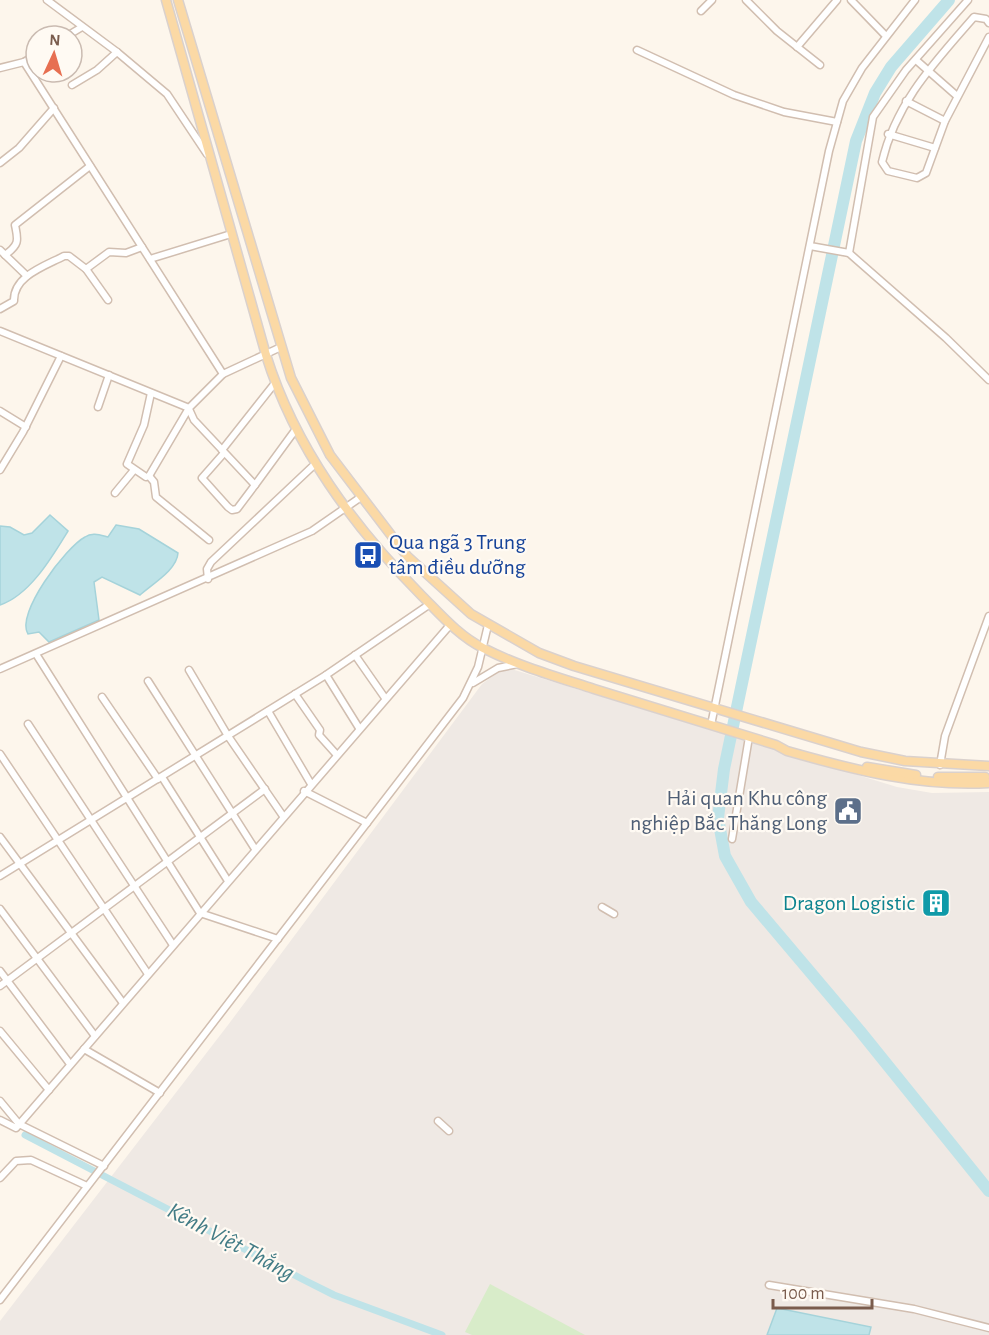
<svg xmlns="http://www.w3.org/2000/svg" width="989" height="1335" font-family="'Alegreya Sans',sans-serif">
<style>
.industrial{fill:#efe9e4}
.green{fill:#d8ecc9}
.water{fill:#bfe3e8;stroke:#a5d3da;stroke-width:1.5}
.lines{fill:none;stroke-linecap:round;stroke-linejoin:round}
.canal{stroke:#bfe3e8;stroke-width:7}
.river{stroke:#bfe3e8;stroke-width:12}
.minor-casing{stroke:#d1beb0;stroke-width:9}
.major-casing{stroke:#dad1cd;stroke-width:11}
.minor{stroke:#fff;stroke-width:6}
.major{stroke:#fbd9a5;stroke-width:8}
.labels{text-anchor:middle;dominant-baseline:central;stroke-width:4.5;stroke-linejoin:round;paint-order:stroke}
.transit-label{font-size:22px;fill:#164399;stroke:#fffaf3;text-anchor:start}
.service-label{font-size:22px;fill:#4e5e75;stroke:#fffaf3;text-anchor:end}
.culture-label{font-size:22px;fill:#0d838f;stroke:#fffaf3;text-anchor:end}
.water-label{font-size:24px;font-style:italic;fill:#437c86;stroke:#fffaf3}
</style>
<rect width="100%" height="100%" fill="#fdf6ec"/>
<!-- industrial -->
<polygon class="industrial" points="505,667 897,787 932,793 989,792 989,1335 0,1335 0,1321 228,1025 482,684"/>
<!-- green -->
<polygon class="green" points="490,1284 585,1335 472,1335 465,1332"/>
<!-- water -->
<g class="water">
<path d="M50,515L68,531C52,557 30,595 0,605V526L10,527L24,535L32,533Z"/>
<path d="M116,525L139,529L178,553C177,570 152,584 140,595L102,577L94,582L99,620L49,642L39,632L28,634C15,614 66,547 85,537C92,532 100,535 108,537Z"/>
<polygon points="777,1308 871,1327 869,1335 767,1335"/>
</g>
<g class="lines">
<!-- canal -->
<polyline class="canal" points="25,1135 304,1280 334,1295 442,1335"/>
<!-- river -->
<polyline class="river" points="949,0 891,67 875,93 856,141 724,769 718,818 725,856 751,902 860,1031 989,1191"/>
<!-- minor casing -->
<g class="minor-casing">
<g id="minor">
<polyline points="47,0 117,52 167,94 207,154"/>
<polyline points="746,0 777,31 820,65"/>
<polyline points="851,0 886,36"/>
<polyline points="701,11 712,0"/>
<path d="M989,23L986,19L974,17C935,62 896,102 882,162L888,171L917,178L926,173L945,121L989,37"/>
<polyline points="67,36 82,27"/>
<polyline points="797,47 837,0"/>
<polyline points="637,50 734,95 784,112 837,122"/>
<polyline points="916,60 957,96"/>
<polyline points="24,62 223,374"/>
<polyline points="0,68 24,62 36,55"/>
<polyline points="72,85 97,70 117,52"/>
<polyline points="906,101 945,121"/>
<polyline points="888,134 935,148"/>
<polyline points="0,163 19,148 54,108"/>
<polyline points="810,246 849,253 946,338 989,380"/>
<polyline points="0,250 27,276"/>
<polyline points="849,253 873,117 906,70 968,0"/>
<path d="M5,255C20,244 18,240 15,225L90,166"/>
<polyline points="150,259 231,234"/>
<polyline points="86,269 108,300"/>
<path d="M0,309L14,301C13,276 45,266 64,256H69L86,269L109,252L126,253L142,247"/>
<polyline points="0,331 189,408"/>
<polyline points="151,393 144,425 127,464 146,477 149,476 189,408 223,374 281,347"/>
<polyline points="98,407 109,375"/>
<polyline points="189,409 194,420 255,485 296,429"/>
<polyline points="0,411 26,427"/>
<polyline points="222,450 275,383"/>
<polyline points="224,453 202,478 228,507 232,510 237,509 255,485"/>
<polyline points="0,470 23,432 61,356"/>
<polyline points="149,476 154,482 156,497 209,540"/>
<polyline points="115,493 134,470"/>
<polyline points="208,579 207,569 211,562 314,465"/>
<polyline points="36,654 200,913 278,939"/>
<polyline points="355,655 385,698"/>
<polyline points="0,669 312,531 361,497"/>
<polyline points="189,670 228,736 283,816"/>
<polyline points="326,675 359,728"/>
<polyline points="148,681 255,849"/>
<polyline points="473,683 498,668 518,664"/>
<polyline points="295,694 320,730 319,735 336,754"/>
<polyline points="102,697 158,779"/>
<polyline points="268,711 311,784"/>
<polyline points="28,724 173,945"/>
<polyline points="711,725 829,151 843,101 862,68 915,0"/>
<polyline points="0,754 148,974"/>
<polyline points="940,765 945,736 989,616"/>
<polyline points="162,777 228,881"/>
<polyline points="304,791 367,823"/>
<polyline points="0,837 123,1003"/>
<polyline points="732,839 749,737"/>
<polyline points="0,876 326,675 430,604"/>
<polyline points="602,907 614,914"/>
<polyline points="0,909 95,1036"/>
<polyline points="0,971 70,1064"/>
<polyline points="0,986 265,789"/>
<polyline points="0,1031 49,1090"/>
<polyline points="84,1049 160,1093"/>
<polyline points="0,1101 19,1124 104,1166"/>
<polyline points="0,1120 16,1128 450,625"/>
<polyline points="438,1121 449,1131"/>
<polyline points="0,1178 16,1161 31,1160 87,1186"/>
<polyline points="769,1285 914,1309 989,1328"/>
<polyline points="0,1300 463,698 478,667 488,625"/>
</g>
</g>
<!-- major casing -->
<g class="major-casing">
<g id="major">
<path d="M166,0L266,355C295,448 353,526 422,596C441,615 459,636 483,648C518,666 557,677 594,689C655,708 715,726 776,745L787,751C854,770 919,787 989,783"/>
<polyline points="178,0 291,378 330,455 407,556 471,614 539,653 574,666 861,752 905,761 989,766"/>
<polyline points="867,767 916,775"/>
<polyline points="938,777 985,777"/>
</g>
</g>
<!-- minor -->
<use href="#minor" class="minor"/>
<!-- major -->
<use href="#major" class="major"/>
</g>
<!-- icons -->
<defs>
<g id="bus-square" transform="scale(1.5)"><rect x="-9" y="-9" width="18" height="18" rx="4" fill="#1a4fb4" stroke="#fffaf3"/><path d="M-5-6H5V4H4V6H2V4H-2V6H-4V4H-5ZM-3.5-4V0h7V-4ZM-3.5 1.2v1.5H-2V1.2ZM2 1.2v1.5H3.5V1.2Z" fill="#fff"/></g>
<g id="civic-square" transform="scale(1.5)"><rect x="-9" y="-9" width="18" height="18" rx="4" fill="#5c6f8a" stroke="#fffaf3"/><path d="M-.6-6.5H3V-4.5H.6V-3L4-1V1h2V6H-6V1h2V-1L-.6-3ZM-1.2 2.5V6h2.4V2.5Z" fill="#fff"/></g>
<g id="building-square" transform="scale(1.5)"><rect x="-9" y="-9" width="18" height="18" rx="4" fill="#0f9aa8" stroke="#fffaf3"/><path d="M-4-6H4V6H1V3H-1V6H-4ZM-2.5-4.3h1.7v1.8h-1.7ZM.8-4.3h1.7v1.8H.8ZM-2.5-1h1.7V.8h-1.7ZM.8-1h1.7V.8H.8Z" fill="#fff"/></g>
</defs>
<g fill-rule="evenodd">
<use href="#bus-square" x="368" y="555"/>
<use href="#civic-square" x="848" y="811"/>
<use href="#building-square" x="936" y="903"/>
</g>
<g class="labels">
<!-- transit labels -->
<g class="transit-label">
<text x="389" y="542">Qua ngã 3 Trung<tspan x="389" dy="25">tâm điều dưỡng</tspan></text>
</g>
<!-- service labels -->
<g class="service-label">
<text x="827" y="798">Hải quan Khu công<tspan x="827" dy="25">nghiệp Bắc Thăng Long</tspan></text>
</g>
<!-- culture labels -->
<g class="culture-label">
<text x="915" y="903">Dragon Logistic</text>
</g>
<!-- water labels -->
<g class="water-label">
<text transform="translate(231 1242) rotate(28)">Kênh Việt Thắng</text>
</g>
</g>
<!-- north arrow -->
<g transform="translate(54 54) rotate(4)"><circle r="28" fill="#fffaf3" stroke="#cabbb1" stroke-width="1.5"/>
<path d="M0-4.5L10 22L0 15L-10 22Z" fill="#e76f51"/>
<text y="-9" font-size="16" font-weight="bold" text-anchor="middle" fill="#7a5c4d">N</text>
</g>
<!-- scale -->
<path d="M773 1299v9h99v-9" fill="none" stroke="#7a5c4d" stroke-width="3"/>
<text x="782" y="1299" font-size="18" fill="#7a5c4d" stroke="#fffaf3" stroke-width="4.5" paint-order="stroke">100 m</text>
</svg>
